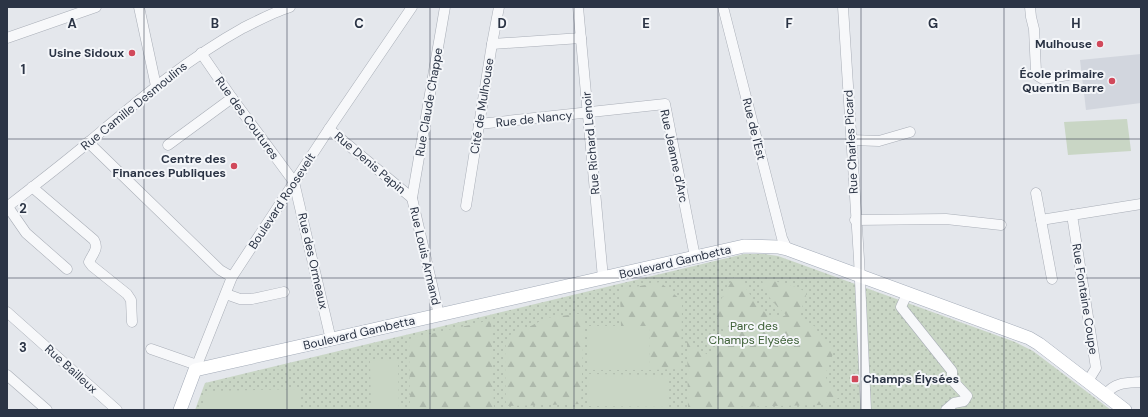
<svg xmlns="http://www.w3.org/2000/svg" width="1148" height="417" font-family="'DM Sans',sans-serif">
<style>
.built{fill:#d2d6de}
.grass{fill:url(#grass-dots)}
.forest{fill:url(#forest-firs)}
.pitch{fill:#c9d6c5}
.lines{fill:none;stroke-linecap:round;stroke-linejoin:round}
.minor-casing{stroke:#a9aeb7;stroke-width:11}
.major-casing{stroke:#a3abb8;stroke-width:14}
.minor{stroke:#f7f8fa;stroke-width:10}
.major{stroke:#fff;stroke-width:13}
.grid{fill:none;stroke:#2b3445;stroke-width:1;stroke-opacity:0.55}
.poi-dot{fill:#d1495b;stroke:#f4f6f9;stroke-width:1.5}
.labels{text-anchor:middle;dominant-baseline:central;stroke-width:4;stroke-linejoin:round;paint-order:stroke}
.poi-label{font-size:12px;font-weight:bold;fill:#2b3445;stroke:#f4f6f9;text-anchor:end}
.street-label{font-size:12px;fill:#2b3445;stroke:#f4f6f9}
.park-label{font-size:12px;fill:#3f6138;stroke:#f4f6f9}
.grid-label{font-size:13px;text-anchor:middle;font-weight:bold;fill:#2b3445;stroke:#f4f6f9;stroke-width:4;stroke-linejoin:round;paint-order:stroke}
</style>
<defs>
<pattern id="grass-dots" width="8" height="8" patternUnits="userSpaceOnUse"><rect width="8" height="8" fill="#c9d6c5"/><path d="M2 2h.1M6 6h.1" fill="none" stroke="#adb8ab" stroke-width="1.8" stroke-linecap="round"/></pattern>
<pattern id="forest-firs" width="22" height="20" patternUnits="userSpaceOnUse"><rect width="22" height="20" fill="#c9d6c5"/><path d="M5 1l3.5 6h-7zM16 11l3.5 6h-7z" fill="#adb8ab"/></pattern>
</defs>
<rect width="100%" height="100%" fill="#e4e7ec"/>
<!-- built -->
<polygon class="built" points="1141,54 1141,103 1086,110 1080,60"/>
<!-- grass -->
<polygon class="grass" points="744,254 764,254 778,256 1015,342 1033,351 1111,410 195,410 205,383"/>
<!-- forest -->
<g class="forest">
<path d="M735,275C740,281 745,286 749,293C757,304 769,324 786,315C776,305 763,294 762,278L790,285L807,292L800,314L806,322L816,327L819,336L832,349L833,354L825,375L830,387L841,397L821,405L688,408L687,339L698,349L710,356C717,350 725,339 723,330C722,324 718,319 715,315L718,305Z"/>
<polygon points="660,282 682,301 681,369 650,370 649,326 621,327 620,290"/>
<polygon points="584,313 581,404 506,406 505,357 506,343 510,335 518,330 529,327 546,318"/>
<polygon points="491,320 494,410 410,410 409,339"/>
</g>
<!-- pitch -->
<g class="pitch">
<polygon points="1127,119 1131,151 1068,155 1064,122"/>
<polygon points="587,326 649,326 650,370 588,370"/>
<polygon points="398,360 399,410 371,410 370,361"/>
<polygon points="588,374 669,375 668,407 588,406"/>
<polygon points="299,389 299,410 205,410 205,391"/>
</g>
<g class="lines">
<!-- minor casing -->
<g class="minor-casing">
<g id="minor">
<polyline points="139,7 156,86"/>
<polyline points="578,7 603,278"/>
<polyline points="723,7 782,238 787,249"/>
<polyline points="843,7 859,259 866,410"/>
<polyline points="1030,7 1031,17 1034,29 1036,72 1038,76 1043,79 1068,75"/>
<polyline points="7,38 96,7"/>
<polyline points="492,44 581,38"/>
<polyline points="201,53 232,98 294,182 331,340"/>
<polyline points="479,124 665,104 695,257"/>
<polyline points="329,129 412,198"/>
<polyline points="851,140 879,141 910,132"/>
<polyline points="88,142 220,270 232,277"/>
<polyline points="168,145 232,98"/>
<path d="M32,187L94,240C99,249 93,253 89,262L92,266L127,294L131,300L132,322"/>
<polyline points="1036,193 1041,220"/>
<polyline points="466,206 492,44 499,7"/>
<path d="M7,207C35,185 63,164 90,141C139,100 187,59 243,28C259,20 274,12 290,7"/>
<polyline points="8,207 26,233 67,269"/>
<polyline points="855,220 946,219 1001,225"/>
<polyline points="1052,279 1041,220 1072,215"/>
<polyline points="226,294 240,299 252,299 284,292"/>
<polyline points="907,294 901,307 952,371 952,380 967,396 964,401 954,403 946,410"/>
<polyline points="7,312 117,410"/>
<polyline points="439,315 412,198 445,7"/>
<polyline points="151,349 197,365"/>
<polyline points="195,370 232,277 329,129 412,7"/>
<polyline points="7,375 47,410"/>
<polyline points="1088,381 1096,368 1072,215 1141,204"/>
<path d="M1106,394C1115,382 1127,383 1141,382"/>
</g>
</g>
<!-- major casing -->
<g class="major-casing">
<polyline id="major" points="180,410 195,370 744,246 778,247 787,249 1029,338 1039,344 1125,410"/>
</g>
<!-- minor -->
<use href="#minor" class="minor"/>
<!-- major -->
<use href="#major" class="major"/>
</g>
<!-- grid -->
<path class="grid" d="M144,7V410M287,7V410M430,7V410M574,7V410M718,7V410M861,7V410M1004,7V410M7,139H1141M7,278H1141"/>
<!-- markers -->
<g class="poi-dot">
<circle cx="1100" cy="44" r="4"/>
<circle cx="132" cy="53" r="4"/>
<circle cx="1112" cy="81" r="4"/>
<circle cx="234" cy="166" r="4"/>
<rect x="851" y="375" width="8" height="8" rx="2"/>
</g>
<g class="labels">
<!-- poi labels -->
<g class="poi-label">
<text x="1092" y="44">Mulhouse</text>
<text x="124" y="53">Usine Sidoux</text>
<text x="1104" y="74">École primaire<tspan x="1104" dy="14">Quentin Barre</tspan></text>
<text x="226" y="159">Centre des<tspan x="226" dy="14">Finances Publiques</tspan></text>
<text x="863" y="379" text-anchor="start">Champs Élysées</text>
</g>
<!-- street labels -->
<g class="street-label">
<text transform="translate(429 102) rotate(-80)">Rue Claude Chappe</text>
<text transform="translate(134 106) rotate(-39)">Rue Camille Desmoulins</text>
<text transform="translate(482 106) rotate(-81)">Cité de Mulhouse</text>
<text transform="translate(247 118) rotate(54)">Rue des Coutures</text>
<text transform="translate(534 119) rotate(-6)">Rue de Nancy</text>
<text transform="translate(754 129) rotate(76)">Rue de l'Est</text>
<text transform="translate(851 142) rotate(-93)">Rue Charles Picard</text>
<text transform="translate(591 143) rotate(-95)">Rue Richard Lenoir</text>
<text transform="translate(674 156) rotate(78)">Rue Jeanne d'Arc</text>
<text transform="translate(370 163) rotate(40)">Rue Denis Papin</text>
<text transform="translate(282 201) rotate(-57)">Boulevard Roosevelt</text>
<text transform="translate(425 256) rotate(77)">Rue Louis Armand</text>
<text transform="translate(313 261) rotate(77)">Rue des Ormeaux</text>
<text transform="translate(675 262) rotate(-13)">Boulevard Gambetta</text>
<text transform="translate(1085 299) rotate(81)">Rue Fontaine Coupe</text>
<text transform="translate(359 333) rotate(-13)">Boulevard Gambetta</text>
<text transform="translate(71 369) rotate(42)">Rue Bailleux</text>
</g>
<!-- park labels -->
<g class="park-label">
<text x="754" y="326">Parc des<tspan x="754" dy="14">Champs Elysées</tspan></text>
</g>
</g>
<g class="grid-label">
<text x="72" y="28">A</text>
<text x="215" y="28">B</text>
<text x="359" y="28">C</text>
<text x="502" y="28">D</text>
<text x="646" y="28">E</text>
<text x="789" y="28">F</text>
<text x="933" y="28">G</text>
<text x="1076" y="28">H</text>
<text x="23" y="74">1</text>
<text x="23" y="213">2</text>
<text x="23" y="352">3</text>
</g>
<!-- border -->
<rect width="1148" height="417" fill="none" stroke="#2b3445" stroke-width="16"/>
</svg>
